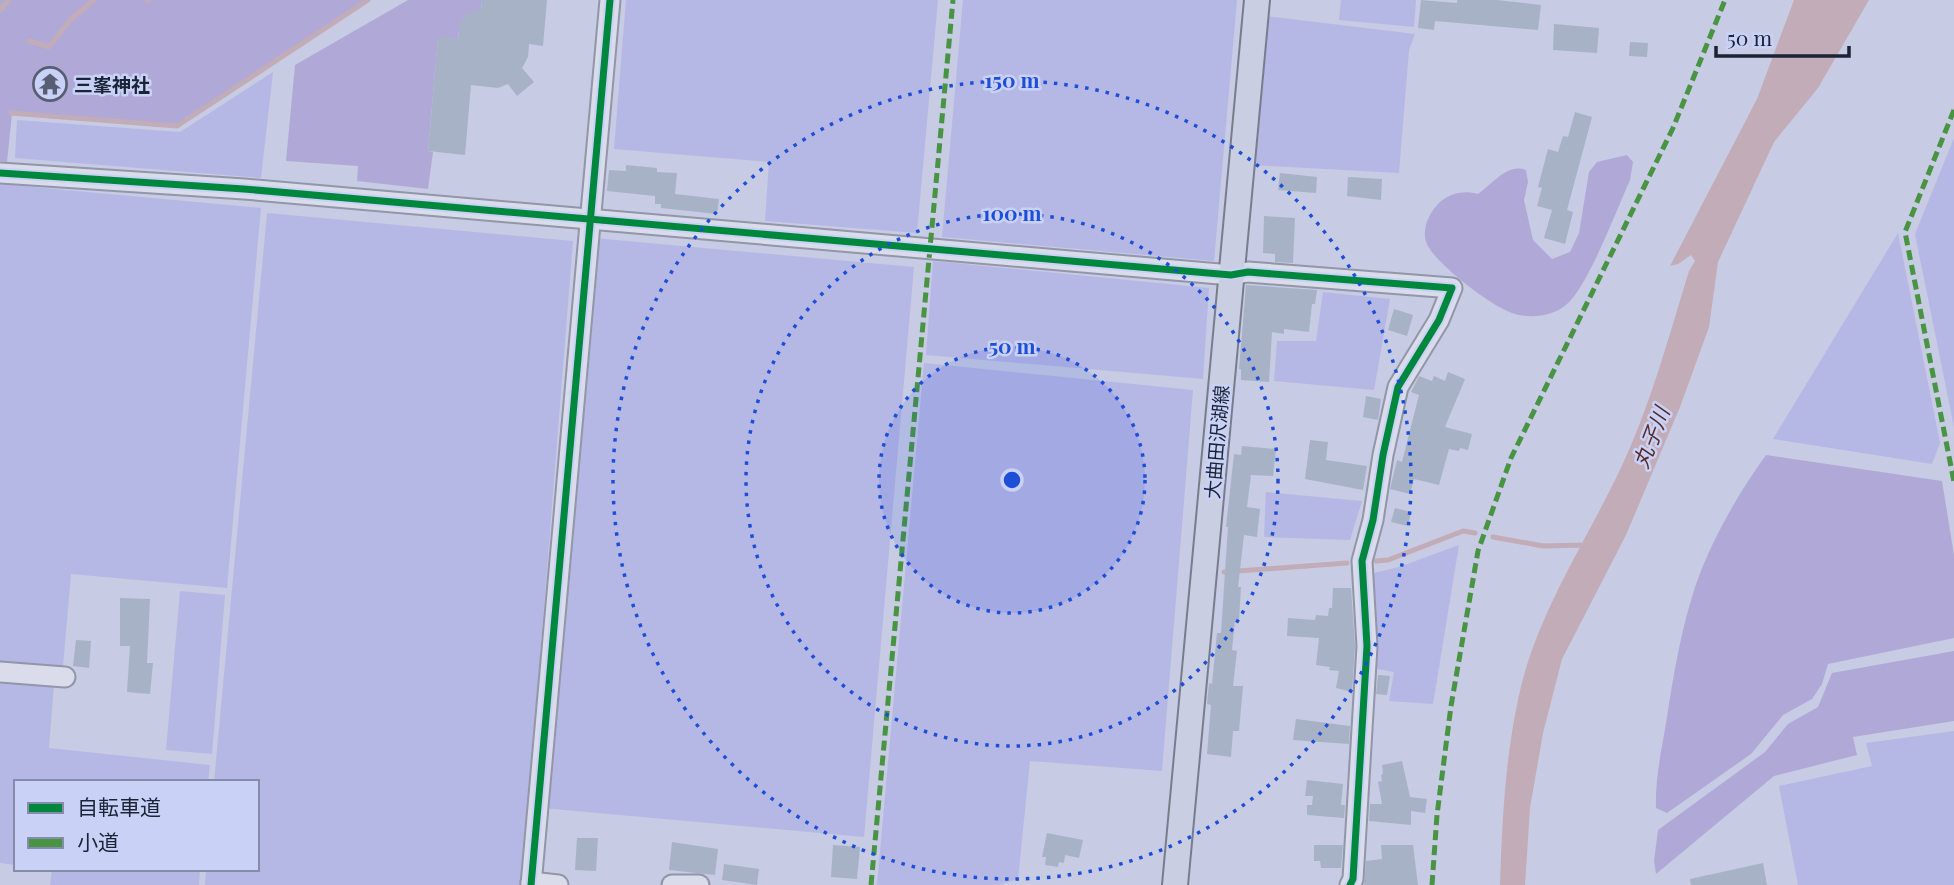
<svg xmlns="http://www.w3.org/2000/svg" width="1954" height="885" font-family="'Playfair Display','Noto Sans JP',serif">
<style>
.farmland{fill:#b5b8e5}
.green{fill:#b0a9d7}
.water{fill:#c2acb7}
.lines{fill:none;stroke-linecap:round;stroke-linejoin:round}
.stream{stroke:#c2acb7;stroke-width:5}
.building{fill:#a8b2c7}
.minor-casing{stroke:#9196a8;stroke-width:23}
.major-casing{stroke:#787d8d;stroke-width:28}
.minor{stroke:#dadceb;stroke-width:19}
.major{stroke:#cacee3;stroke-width:24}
.quiet{stroke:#489443;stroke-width:5;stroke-dasharray:10 5;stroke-linecap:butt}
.cycleway-casing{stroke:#cad1f7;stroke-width:11}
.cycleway{stroke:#00873e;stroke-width:7}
.ring{fill:none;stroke:#1d4ed8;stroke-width:3.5;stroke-dasharray:3.5 7}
.labels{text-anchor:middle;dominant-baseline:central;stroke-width:5;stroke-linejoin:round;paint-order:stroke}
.poi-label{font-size:19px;font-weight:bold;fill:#1a2436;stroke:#cad1f7;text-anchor:start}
.street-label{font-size:19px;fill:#1a2436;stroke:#cad1f7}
.water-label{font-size:21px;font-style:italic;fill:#572b28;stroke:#cad1f7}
.centre{fill:#1d4ed8;stroke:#cad1f7;stroke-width:3.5}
.ring-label{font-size:21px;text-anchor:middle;font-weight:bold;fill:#1d4ed8;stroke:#cad1f7;stroke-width:5;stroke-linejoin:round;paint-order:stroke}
</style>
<rect width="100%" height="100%" fill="#c7cbe3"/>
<!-- farmland -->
<g class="farmland">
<polygon points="626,0 938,0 917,233 765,221 769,162 614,149"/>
<polygon points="963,0 1237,0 1214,261 942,237"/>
<polygon points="1341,0 1416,0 1414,27 1339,20"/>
<polygon points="1266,16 1415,34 1409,50 1399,173 1252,165"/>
<polygon points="273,72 261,178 15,158 17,120 180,132"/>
<polygon points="1954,138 1954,427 1915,234"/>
<polygon points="0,184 261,208 227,588 71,574 63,666 0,663"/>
<polygon points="267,213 573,241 522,885 205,885 206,869 257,869 257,782 214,782"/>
<polygon points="1898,233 1940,443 1932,464 1773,439"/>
<polygon points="594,238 914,267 864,837 542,808"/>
<polygon points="933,261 1209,288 1203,379 926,355"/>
<polygon points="1323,292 1390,299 1374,390 1274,381 1277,341 1316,341"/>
<polygon points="924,363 1193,390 1162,771 1030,761 1018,879 998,885 877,885"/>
<polygon points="1266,492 1362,501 1350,540 1264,537"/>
<polygon points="1459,545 1433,704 1389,701 1394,672 1372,668 1370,574 1399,567"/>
<polygon points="180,591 225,595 212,754 166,750"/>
<polygon points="0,678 54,684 49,748 210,765 208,782 16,782 16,865 0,863"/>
<polygon points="1954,731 1954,885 1798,885 1779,786 1872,766 1866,743"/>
<polygon points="52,869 200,869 199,885 50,885"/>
</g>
<!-- green -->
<g class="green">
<polygon points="0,0 368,0 177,126 12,114 7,162 0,161"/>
<path d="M408,0H482L481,10C463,15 460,21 458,39L438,38L428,151L433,152L428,189L357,181L358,166L286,161L295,65Z"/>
<path d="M1627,155L1633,162L1630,180C1617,209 1588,286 1567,304C1553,317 1529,319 1512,313C1491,306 1433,262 1426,242C1422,228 1429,213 1439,203C1450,193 1463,190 1478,194C1493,184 1507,163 1526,170L1528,182L1524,200L1533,240L1552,259L1570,252L1579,233L1589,172L1597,162Z"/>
<path d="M1766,455L1942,481L1954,555V638L1828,664L1822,684L1812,699L1783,715L1751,754L1667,813L1656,808C1655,777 1662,748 1667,717C1673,678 1680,636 1692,597C1706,549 1737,495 1766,455Z"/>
<polygon points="1954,651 1954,721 1853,737 1857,755 1774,776 1656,874 1654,861 1658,830 1765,752 1788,724 1818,707 1832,673"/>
</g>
<!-- water -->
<path class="water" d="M1794,0H1869L1818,88L1774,142L1718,262L1709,327L1680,407L1626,535L1562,659L1543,733L1530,808L1525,885H1500C1502,824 1505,760 1518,700C1535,617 1583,547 1619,472C1650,407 1668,339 1689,271L1695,261L1691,255L1678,264L1670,266L1757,99Z"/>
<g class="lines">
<!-- stream -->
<g class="stream">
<polyline points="148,0 149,0"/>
<polyline points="0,10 9,0"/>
<polyline points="29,41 49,47 71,19 94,0"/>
<polyline points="11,113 177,126 368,0"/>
<polyline points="1493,537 1543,546 1587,545"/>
<polyline points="1376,561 1388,560 1463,531 1475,533"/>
<polyline points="1224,572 1347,563"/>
</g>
</g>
<!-- building -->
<g class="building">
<polygon points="482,0 547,0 543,46 529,44 528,57 522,68 534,82 517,96 508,84 498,88 471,85 465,155 428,151 438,37 458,39 460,23 468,13 481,10"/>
<polygon points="1421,0 1457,3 1457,0 1497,0 1541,5 1538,30 1435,21 1434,30 1418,28"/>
<polygon points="1554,24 1599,28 1597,53 1553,50"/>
<polygon points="1630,42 1648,43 1647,57 1629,56"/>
<polygon points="47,74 60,83 53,94 40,86"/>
<polygon points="1575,112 1592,117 1567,210 1573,212 1565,244 1544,238 1552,210 1537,206 1542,188 1538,187 1548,149 1558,152 1563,136 1568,137"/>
<polygon points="626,165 657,168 657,172 677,173 675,194 719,199 717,214 661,208 661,204 655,204 655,196 607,191 609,170 626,171"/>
<polygon points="1280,173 1317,177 1316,193 1278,190"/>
<polygon points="1348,177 1382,179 1381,200 1347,196"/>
<polygon points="1264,216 1295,218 1293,263 1275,262 1275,254 1263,253"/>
<polygon points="1246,285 1317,290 1315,304 1312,304 1309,332 1284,329 1284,334 1272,332 1269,382 1241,380 1241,369 1239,369"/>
<polygon points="1394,309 1413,315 1407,336 1388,330"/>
<polygon points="1448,372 1465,379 1445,427 1472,434 1468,450 1460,448 1459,451 1449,449 1439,485 1414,479 1410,494 1390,489 1397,460 1402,462 1419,395 1411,392 1419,376 1432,381 1434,376 1445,381"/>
<polygon points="1366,396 1381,399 1378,420 1363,417"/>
<polygon points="1310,440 1328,442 1326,460 1367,466 1363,490 1305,479"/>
<polygon points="1242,446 1276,449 1273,476 1251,475 1247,507 1260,509 1257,537 1244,535 1238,587 1241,587 1239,620 1235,620 1232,650 1237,651 1233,686 1243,686 1239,731 1233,731 1231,757 1207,754 1211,705 1207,704 1209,683 1212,684 1217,633 1221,633 1228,527 1226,527 1234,454 1241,455"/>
<polygon points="1395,508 1411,512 1408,526 1391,522"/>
<polygon points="1333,588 1351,588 1355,646 1352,692 1336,688 1339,671 1329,670 1330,667 1316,665 1319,638 1287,636 1288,618 1315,620 1316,615 1328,616 1329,608 1332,608"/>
<polygon points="120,598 150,599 147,663 153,663 150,694 127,692 130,646 120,646"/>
<polygon points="76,640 91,641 89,668 73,666"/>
<polygon points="1378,675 1390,676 1387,695 1376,694"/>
<polygon points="1296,719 1350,726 1349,744 1293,740"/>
<polygon points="1402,761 1410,797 1427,799 1425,813 1411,811 1411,825 1369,821 1370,804 1382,804 1378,782 1382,781 1381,775 1383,774 1382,765"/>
<polygon points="1307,780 1343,784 1341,805 1345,805 1344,818 1307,815 1307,805 1312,805 1313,796 1305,796"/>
<polygon points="1047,833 1083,840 1079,858 1065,855 1064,863 1059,862 1058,867 1045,865 1046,857 1042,857"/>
<polygon points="577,838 598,838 596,871 575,870"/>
<polygon points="672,842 718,849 715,875 669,870"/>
<polygon points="833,845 860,847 857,879 831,877"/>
<polygon points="1314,845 1343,845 1341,868 1321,868 1320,861 1314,861"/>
<polygon points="1381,845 1413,845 1418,885 1364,885 1366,861 1382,859"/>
<polygon points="1763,863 1767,885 1691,885 1690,879"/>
<polygon points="724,864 759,869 757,885 722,880"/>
</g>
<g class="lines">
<!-- minor casing -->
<g class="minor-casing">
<g id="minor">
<polyline points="0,173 244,189 1231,275 1248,272 1452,288 1439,320 1398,387 1383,455 1373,520 1362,561 1367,646 1353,879 1350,885"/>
<polyline points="0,672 65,677"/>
<polyline points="531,882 558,885"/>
<polyline points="531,885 610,0"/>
<polyline points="672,885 699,885"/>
</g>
</g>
<!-- major casing -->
<g class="major-casing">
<polyline id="major" points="1175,885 1257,0"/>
</g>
<!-- minor -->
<use href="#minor" class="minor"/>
<!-- major -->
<use href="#major" class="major"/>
<!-- quiet -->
<g class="quiet">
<polyline points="1954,110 1905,232 1954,482"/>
<polyline points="871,885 953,0"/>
<polyline points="1432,885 1437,815 1451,706 1478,551 1511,458 1673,128 1725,0"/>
</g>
<!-- cycleway casing -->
<g class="cycleway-casing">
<g id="cycleway">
<polyline points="0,173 244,189 1231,275 1248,272 1452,288 1439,320 1398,387 1383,455 1373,520 1362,561 1367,646 1353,879 1350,885"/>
<polyline points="531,885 610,0"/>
</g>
</g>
<!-- cycleway -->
<use href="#cycleway" class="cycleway"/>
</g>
<!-- distance rings -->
<circle cx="1012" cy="480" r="133" fill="#1d4ed8" fill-opacity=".12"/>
<g class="ring">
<circle cx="1012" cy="480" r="133"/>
<circle cx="1012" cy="480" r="266"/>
<circle cx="1012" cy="480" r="399"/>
</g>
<!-- icons -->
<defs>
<g id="temple-ring" transform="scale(1.75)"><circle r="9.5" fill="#cad1f7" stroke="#575e73" stroke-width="1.5"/><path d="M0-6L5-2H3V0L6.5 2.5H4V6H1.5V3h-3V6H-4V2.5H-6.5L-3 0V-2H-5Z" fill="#575e73"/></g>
</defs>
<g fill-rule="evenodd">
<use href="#temple-ring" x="50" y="84"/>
</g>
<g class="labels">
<!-- poi labels -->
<g class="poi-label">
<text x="74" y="84">三峯神社</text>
</g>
<!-- street labels -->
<g class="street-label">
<text transform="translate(1216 442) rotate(-85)">大曲田沢湖線</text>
</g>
<!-- water labels -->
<g class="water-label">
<text transform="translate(1650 437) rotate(-69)">丸子川</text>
</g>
</g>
<circle cx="1012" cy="480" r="10" class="centre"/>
<g class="ring-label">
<text x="1012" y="88">150 m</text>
<text x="1012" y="221">100 m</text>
<text x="1012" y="354">50 m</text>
</g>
<!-- legend -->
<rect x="14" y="780" width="245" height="91" fill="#cad1f7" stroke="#848caa" stroke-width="2"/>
<rect x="28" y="803" width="35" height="10" fill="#00873e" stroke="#848caa" stroke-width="2"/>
<text x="77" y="815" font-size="21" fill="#1a2436">自転車道</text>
<rect x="28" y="838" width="35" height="10" fill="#489443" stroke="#848caa" stroke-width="2"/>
<text x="77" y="850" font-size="21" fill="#1a2436">小道</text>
<!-- scale -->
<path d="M1716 46v10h133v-10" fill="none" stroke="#1a2436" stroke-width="3.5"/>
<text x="1727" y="46" font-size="21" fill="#1a2436" stroke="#cad1f7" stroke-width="5" paint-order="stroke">50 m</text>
</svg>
